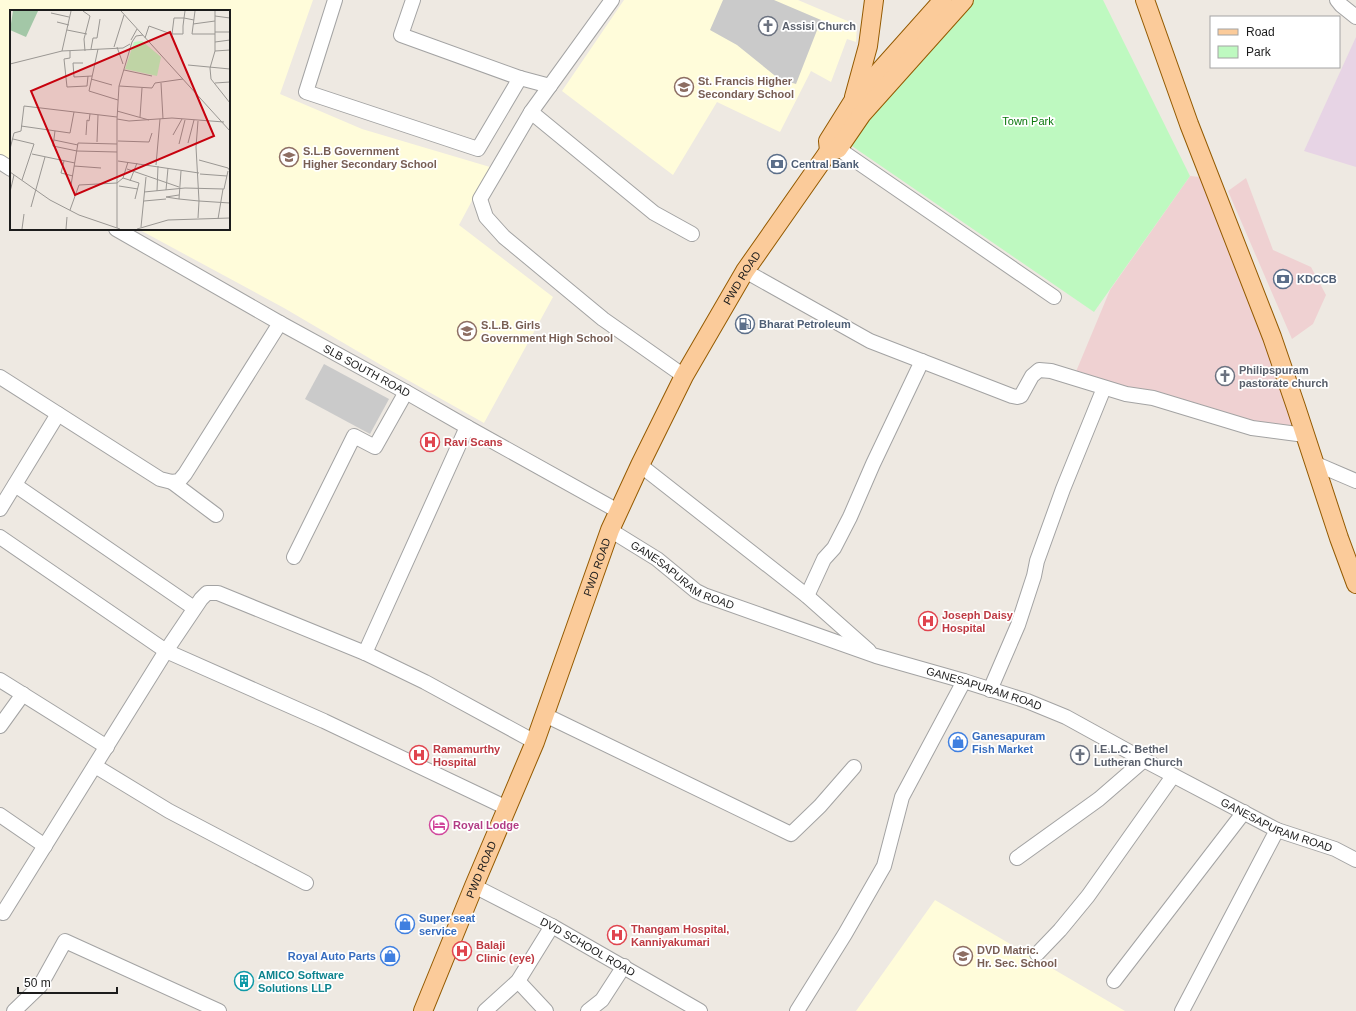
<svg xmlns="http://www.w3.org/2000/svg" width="1356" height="1011" font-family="Arial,sans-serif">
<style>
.commercial{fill:#efd1d2}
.industrial{fill:#e7d4e5}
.education{fill:#fffcda}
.religious{fill:#cacaca}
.park{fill:#bef9c0}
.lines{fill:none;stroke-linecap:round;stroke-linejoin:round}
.minor-casing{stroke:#a3a3a3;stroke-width:16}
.major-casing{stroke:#945a01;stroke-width:20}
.minor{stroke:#fff;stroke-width:14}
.major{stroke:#fbcb9a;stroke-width:18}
.labels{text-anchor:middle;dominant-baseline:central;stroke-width:3.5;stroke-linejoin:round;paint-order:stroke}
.worship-label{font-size:11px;font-weight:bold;fill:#5b616d;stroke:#fff;text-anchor:start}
.education-label{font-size:11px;font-weight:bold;fill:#785e54;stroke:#fff;text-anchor:start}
.park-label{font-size:11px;fill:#0c790e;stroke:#fff}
.service-label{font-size:11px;font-weight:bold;fill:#4e5e75;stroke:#fff;text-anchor:start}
.street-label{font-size:11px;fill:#1c1c1c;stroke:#fff}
.health-label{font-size:11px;font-weight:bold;fill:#be3a42;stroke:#fff;text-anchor:start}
.shop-label{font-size:11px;font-weight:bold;fill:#366cbe;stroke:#fff;text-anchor:start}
.hotel-label{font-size:11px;font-weight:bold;fill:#b23c85;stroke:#fff;text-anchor:start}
.culture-label{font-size:11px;font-weight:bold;fill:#0d838f;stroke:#fff;text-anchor:start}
.inset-road{fill:none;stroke:#9a9793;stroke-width:1}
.view{fill:#c7020e;fill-opacity:0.15;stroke:#c7020e;stroke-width:2}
.inset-edge{fill:none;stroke:#1c1c1c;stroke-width:2}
</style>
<rect width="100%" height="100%" fill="#eee9e2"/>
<!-- commercial -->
<g class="commercial">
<polygon points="1190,176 1200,177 1280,367 1292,426 1253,426 1167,397 1075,374 1110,290"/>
<polygon points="1246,178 1273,250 1311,267 1326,295 1313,324 1292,339 1228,191"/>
</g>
<!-- industrial -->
<polygon class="industrial" points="1356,37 1356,167 1304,151"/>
<!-- education -->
<g class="education">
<polygon points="0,0 313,0 280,94 362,129 490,167 459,225 553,297 484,423 381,365 284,308 138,229 229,229 229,11 11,11 11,160 0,154"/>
<polygon points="624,0 798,0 857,25 856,42 847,39 831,82 811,71 780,132 717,102 673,175 562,91"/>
<polygon points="935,900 1125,1011 856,1011"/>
</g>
<!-- religious -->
<g class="religious">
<polygon points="723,0 774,0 821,20 796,84 779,79 737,45 710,30"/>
<polygon points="324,364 389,399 370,434 305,399"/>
</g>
<!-- park -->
<polygon class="park" points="974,0 1103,0 1190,176 1094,312 849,144 890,83"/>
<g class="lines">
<!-- minor casing -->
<g class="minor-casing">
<g id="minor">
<polyline points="335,0 306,92 478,149 520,78"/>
<polyline points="413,0 401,35 520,78 550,86"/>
<polyline points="612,0 531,112 480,199 486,217 504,237 603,319 684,376"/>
<polyline points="1337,0 1341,5 1356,17"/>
<polyline points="531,112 654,213 692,234"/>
<polyline points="830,143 1054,297"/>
<polyline points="0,162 11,169"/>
<path id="s1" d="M116,229L280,323L406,392L467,427L618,511"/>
<polyline points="745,271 870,341 1012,396 1017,397 1021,396 1032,376 1039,370 1051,371 1126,394 1153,398 1252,428 1305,435"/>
<polyline points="0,377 160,479 172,482 179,481 185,474 280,323"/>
<polyline points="1314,463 1356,481"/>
<polyline points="640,465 807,596 869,651"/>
<polyline points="172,482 216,515"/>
<polyline points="15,485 194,608"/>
<polyline points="0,509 58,414"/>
<path id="s2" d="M610,530L657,559L696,591L704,595L876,656L964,681L1027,701L1066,717L1144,760L1277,830L1335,849L1356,860"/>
<polyline points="0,537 166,651 324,721 507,808"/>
<polyline points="294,557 354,436 375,447 406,392"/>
<polyline points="807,596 824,559 834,548 850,517 873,464 922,361"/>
<polyline points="365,653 467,427"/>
<polyline points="0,680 107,747"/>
<polyline points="990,690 1018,625 1034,576 1037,561 1063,489 1104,388"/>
<polyline points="545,715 791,834 820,806 854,767"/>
<polyline points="0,726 23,694"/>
<polyline points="95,766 169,811 306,883"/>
<polyline points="0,815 45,846"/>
<polyline points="1017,858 1099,799 1144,760"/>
<path id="s3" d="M474,886L552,926L700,1011"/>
<polyline points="3,913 166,651 201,599 207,593 218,593 365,653 425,682 535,742"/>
<polyline points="1037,954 1060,930 1088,896 1173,776"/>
<polyline points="518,981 546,1011"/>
<polyline points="1114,981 1244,812"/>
<polyline points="14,1011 40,986 65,941 219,1011"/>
<polyline points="485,1011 518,981 552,926"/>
<polyline points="588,1011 602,1000 624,966"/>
<polyline points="797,1011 845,934 884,866 902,797 964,681"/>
<polyline points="1182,1011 1277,830"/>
</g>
</g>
<!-- major casing -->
<g class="major-casing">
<g id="major">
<polyline points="1145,0 1189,124 1272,337 1296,407 1339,538 1356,584"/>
<polyline points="854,97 868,46 874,0"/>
<polyline points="829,151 828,141 853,101 943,0"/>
<path id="s4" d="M423,1011L474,886L535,742L610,530L640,465L684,376L745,271L829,151L838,149L862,114L964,0"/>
</g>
</g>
<!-- minor -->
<use href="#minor" class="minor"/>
<!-- major -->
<use href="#major" class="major"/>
</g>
<!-- icons -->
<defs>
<g id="church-ring" transform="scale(1)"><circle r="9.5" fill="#fff" stroke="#6b7280" stroke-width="1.5"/><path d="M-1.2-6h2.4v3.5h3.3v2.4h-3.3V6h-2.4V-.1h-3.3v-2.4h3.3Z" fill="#6b7280"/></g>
<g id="school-ring" transform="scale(1)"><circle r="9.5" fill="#fff" stroke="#8d6e63" stroke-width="1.5"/><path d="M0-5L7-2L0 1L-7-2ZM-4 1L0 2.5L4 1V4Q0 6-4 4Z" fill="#8d6e63"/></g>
<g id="bank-ring" transform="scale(1)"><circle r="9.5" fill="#fff" stroke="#5c6f8a" stroke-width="1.5"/><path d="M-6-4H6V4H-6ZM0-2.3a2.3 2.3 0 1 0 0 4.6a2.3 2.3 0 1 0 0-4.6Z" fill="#5c6f8a"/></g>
<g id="fuel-ring" transform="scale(1)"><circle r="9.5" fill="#fff" stroke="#5c6f8a" stroke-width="1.5"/><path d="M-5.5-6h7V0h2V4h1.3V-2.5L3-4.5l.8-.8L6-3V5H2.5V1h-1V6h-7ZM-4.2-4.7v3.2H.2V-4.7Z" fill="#5c6f8a"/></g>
<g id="hospital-ring" transform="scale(1)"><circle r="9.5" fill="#fff" stroke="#e0444e" stroke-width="1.5"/><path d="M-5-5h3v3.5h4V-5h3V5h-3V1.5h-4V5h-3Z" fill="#e0444e"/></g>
<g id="shop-ring" transform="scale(1)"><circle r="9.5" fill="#fff" stroke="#3f7fe0" stroke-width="1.5"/><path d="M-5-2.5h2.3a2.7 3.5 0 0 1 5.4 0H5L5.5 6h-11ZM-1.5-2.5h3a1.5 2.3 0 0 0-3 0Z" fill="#3f7fe0"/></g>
<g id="hotel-ring" transform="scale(1)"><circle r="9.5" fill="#fff" stroke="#d1479c" stroke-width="1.5"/><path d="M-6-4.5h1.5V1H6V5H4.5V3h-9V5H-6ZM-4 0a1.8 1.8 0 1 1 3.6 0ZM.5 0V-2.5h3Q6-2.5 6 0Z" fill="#d1479c"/></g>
<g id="building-ring" transform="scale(1)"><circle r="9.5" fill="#fff" stroke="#0f9aa8" stroke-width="1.5"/><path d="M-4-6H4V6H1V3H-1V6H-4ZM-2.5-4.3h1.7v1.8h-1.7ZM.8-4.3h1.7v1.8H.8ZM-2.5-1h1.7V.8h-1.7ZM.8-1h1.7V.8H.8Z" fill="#0f9aa8"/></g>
</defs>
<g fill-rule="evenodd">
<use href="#church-ring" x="768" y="26"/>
<use href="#school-ring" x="684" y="87"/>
<use href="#school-ring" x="289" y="157"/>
<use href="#bank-ring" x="777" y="164"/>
<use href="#bank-ring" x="1283" y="279"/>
<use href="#fuel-ring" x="745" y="324"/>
<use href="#school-ring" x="467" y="331"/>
<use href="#church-ring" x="1225" y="376"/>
<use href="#hospital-ring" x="430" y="442"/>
<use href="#hospital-ring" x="928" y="621"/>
<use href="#shop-ring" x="958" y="742"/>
<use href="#hospital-ring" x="419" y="755"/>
<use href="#church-ring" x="1080" y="755"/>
<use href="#hotel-ring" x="439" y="825"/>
<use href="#shop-ring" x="405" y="924"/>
<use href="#hospital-ring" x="617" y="935"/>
<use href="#hospital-ring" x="462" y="951"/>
<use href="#shop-ring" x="390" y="956"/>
<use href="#school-ring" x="963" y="956"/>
<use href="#building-ring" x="244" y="981"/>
</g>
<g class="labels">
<!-- worship labels -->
<g class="worship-label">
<text x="782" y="26">Assisi Church</text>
<text x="1239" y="370">Philipspuram<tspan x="1239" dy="13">pastorate church</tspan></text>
<text x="1094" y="749">I.E.L.C. Bethel<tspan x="1094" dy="13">Lutheran Church</tspan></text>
</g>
<!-- education labels -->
<g class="education-label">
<text x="698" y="81">St. Francis Higher<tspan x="698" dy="13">Secondary School</tspan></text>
<text x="303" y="151">S.L.B Government<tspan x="303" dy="13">Higher Secondary School</tspan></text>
<text x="481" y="325">S.L.B. Girls<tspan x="481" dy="13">Government High School</tspan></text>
<text x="977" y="950">DVD Matric.<tspan x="977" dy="13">Hr. Sec. School</tspan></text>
</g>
<!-- park labels -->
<g class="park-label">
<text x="1028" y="121">Town Park</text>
</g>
<!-- service labels -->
<g class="service-label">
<text x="791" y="164">Central Bank</text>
<text x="1297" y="279">KDCCB</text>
<text x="759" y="324">Bharat Petroleum</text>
</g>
<!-- street labels -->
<g class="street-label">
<text stroke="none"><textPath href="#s4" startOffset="801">PWD ROAD</textPath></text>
<text stroke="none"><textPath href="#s1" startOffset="288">SLB SOUTH ROAD</textPath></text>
<text stroke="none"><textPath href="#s4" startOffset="477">PWD ROAD</textPath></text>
<text stroke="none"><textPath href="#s2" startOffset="86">GANESAPURAM ROAD</textPath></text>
<text stroke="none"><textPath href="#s2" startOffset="410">GANESAPURAM ROAD</textPath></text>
<text stroke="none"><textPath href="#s2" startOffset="734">GANESAPURAM ROAD</textPath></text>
<text stroke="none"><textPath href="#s4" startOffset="153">PWD ROAD</textPath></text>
<text stroke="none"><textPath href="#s3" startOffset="129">DVD SCHOOL ROAD</textPath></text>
</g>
<!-- health labels -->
<g class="health-label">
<text x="444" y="442">Ravi Scans</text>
<text x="942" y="615">Joseph Daisy<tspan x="942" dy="13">Hospital</tspan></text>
<text x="433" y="749">Ramamurthy<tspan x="433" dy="13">Hospital</tspan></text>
<text x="631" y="929">Thangam Hospital,<tspan x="631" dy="13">Kanniyakumari</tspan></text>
<text x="476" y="945">Balaji<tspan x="476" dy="13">Clinic (eye)</tspan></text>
</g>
<!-- shop labels -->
<g class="shop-label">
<text x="972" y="736">Ganesapuram<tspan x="972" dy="13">Fish Market</tspan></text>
<text x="419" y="918">Super seat<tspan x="419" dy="13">service</tspan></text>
<text x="376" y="956" text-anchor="end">Royal Auto Parts</text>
</g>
<!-- hotel labels -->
<g class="hotel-label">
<text x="453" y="825">Royal Lodge</text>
</g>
<!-- culture labels -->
<g class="culture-label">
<text x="258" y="975">AMICO Software<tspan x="258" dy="13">Solutions LLP</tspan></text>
</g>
</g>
<!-- overview -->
<g transform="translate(10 10)">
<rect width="220" height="220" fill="#eee9e2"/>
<path d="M3,1H28L16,27L0,20Z" fill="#a3c7a7"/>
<path d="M132,31L151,47L147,66L115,59L124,32Z" fill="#bef9c0"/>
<path class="inset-road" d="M73,1L80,6L74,29L75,41M111,1L220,121M175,1L174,8L173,16V24H162L164,8H174L184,10M185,1L182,24H205M205,1V41L200,58L201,69L220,93M41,3L59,7M205,6L220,8M47,12L59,15M183,14L205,11M57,20L77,24M205,22H220M135,28L139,16L161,24M121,30L127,19M205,32L220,30M104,37L114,5M107,37L113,54M81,39L83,28H87L90,9M88,39L79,81L108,90M52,41L61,1M60,41V48L54,49L57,77L77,76L78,66M205,41L220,40M73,53H63L64,67L82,66M0,54L52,41L113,38L120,34M178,55L220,59M114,60L142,66M81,69L102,75M151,73L153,109M205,73L220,72M109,76L142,78L145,73L173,69M107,101L139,110M130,107L132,78M107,109L119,111L162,108L214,112M188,111L186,137L189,191L220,193M11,116L60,123L64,102M45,121L43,136L67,141L107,142M76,125L77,110L79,111L80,104M163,125L172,109M3,129L24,134L12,170M44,130L68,135M108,131L139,132L142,123M87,132L88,105M178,133L184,110M169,134L175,110M0,139L4,123L11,121L14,96L107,107M22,144L65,153M189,150L218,158L220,161M54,151L51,163L63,166M108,151L189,163M146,155L150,109M64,156L91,158M117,159L169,177M171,161L169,189L189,191L188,208M0,162L40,190L69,205L110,219M190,164L217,166M113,168L129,173L125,189M120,171L127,153M61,175L68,133L107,134M109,176L128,179M156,180L158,158M147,181L148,156M0,182L4,165M134,182L175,178L214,179L218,161M169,185L156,187L169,189M134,191L156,189M21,197L35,147M60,200L69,175L107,173L113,168L118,152M208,209L213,179M131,217L136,167M107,218V109L109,76L122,32L126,26L133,25M12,219L14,204M56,219L57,207M127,219L158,210L220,208"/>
<path class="view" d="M160,22L204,126L65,185L21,81Z"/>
<rect width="220" height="220" class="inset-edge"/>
</g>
<!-- legend -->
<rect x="1210" y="16" width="130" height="52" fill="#ffffff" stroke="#a4a4a4"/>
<rect x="1218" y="29" width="20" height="6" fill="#fbcb9a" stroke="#a4a4a4"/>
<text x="1246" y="36" font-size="12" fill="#1c1c1c">Road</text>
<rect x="1218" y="46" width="20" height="12" fill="#bef9c0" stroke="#a4a4a4"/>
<text x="1246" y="56" font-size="12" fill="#1c1c1c">Park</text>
<!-- scale -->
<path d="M18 987v6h99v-6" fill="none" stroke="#1c1c1c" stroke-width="2"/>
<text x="24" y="987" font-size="12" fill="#1c1c1c" stroke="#ffffff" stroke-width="3" paint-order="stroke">50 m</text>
</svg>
